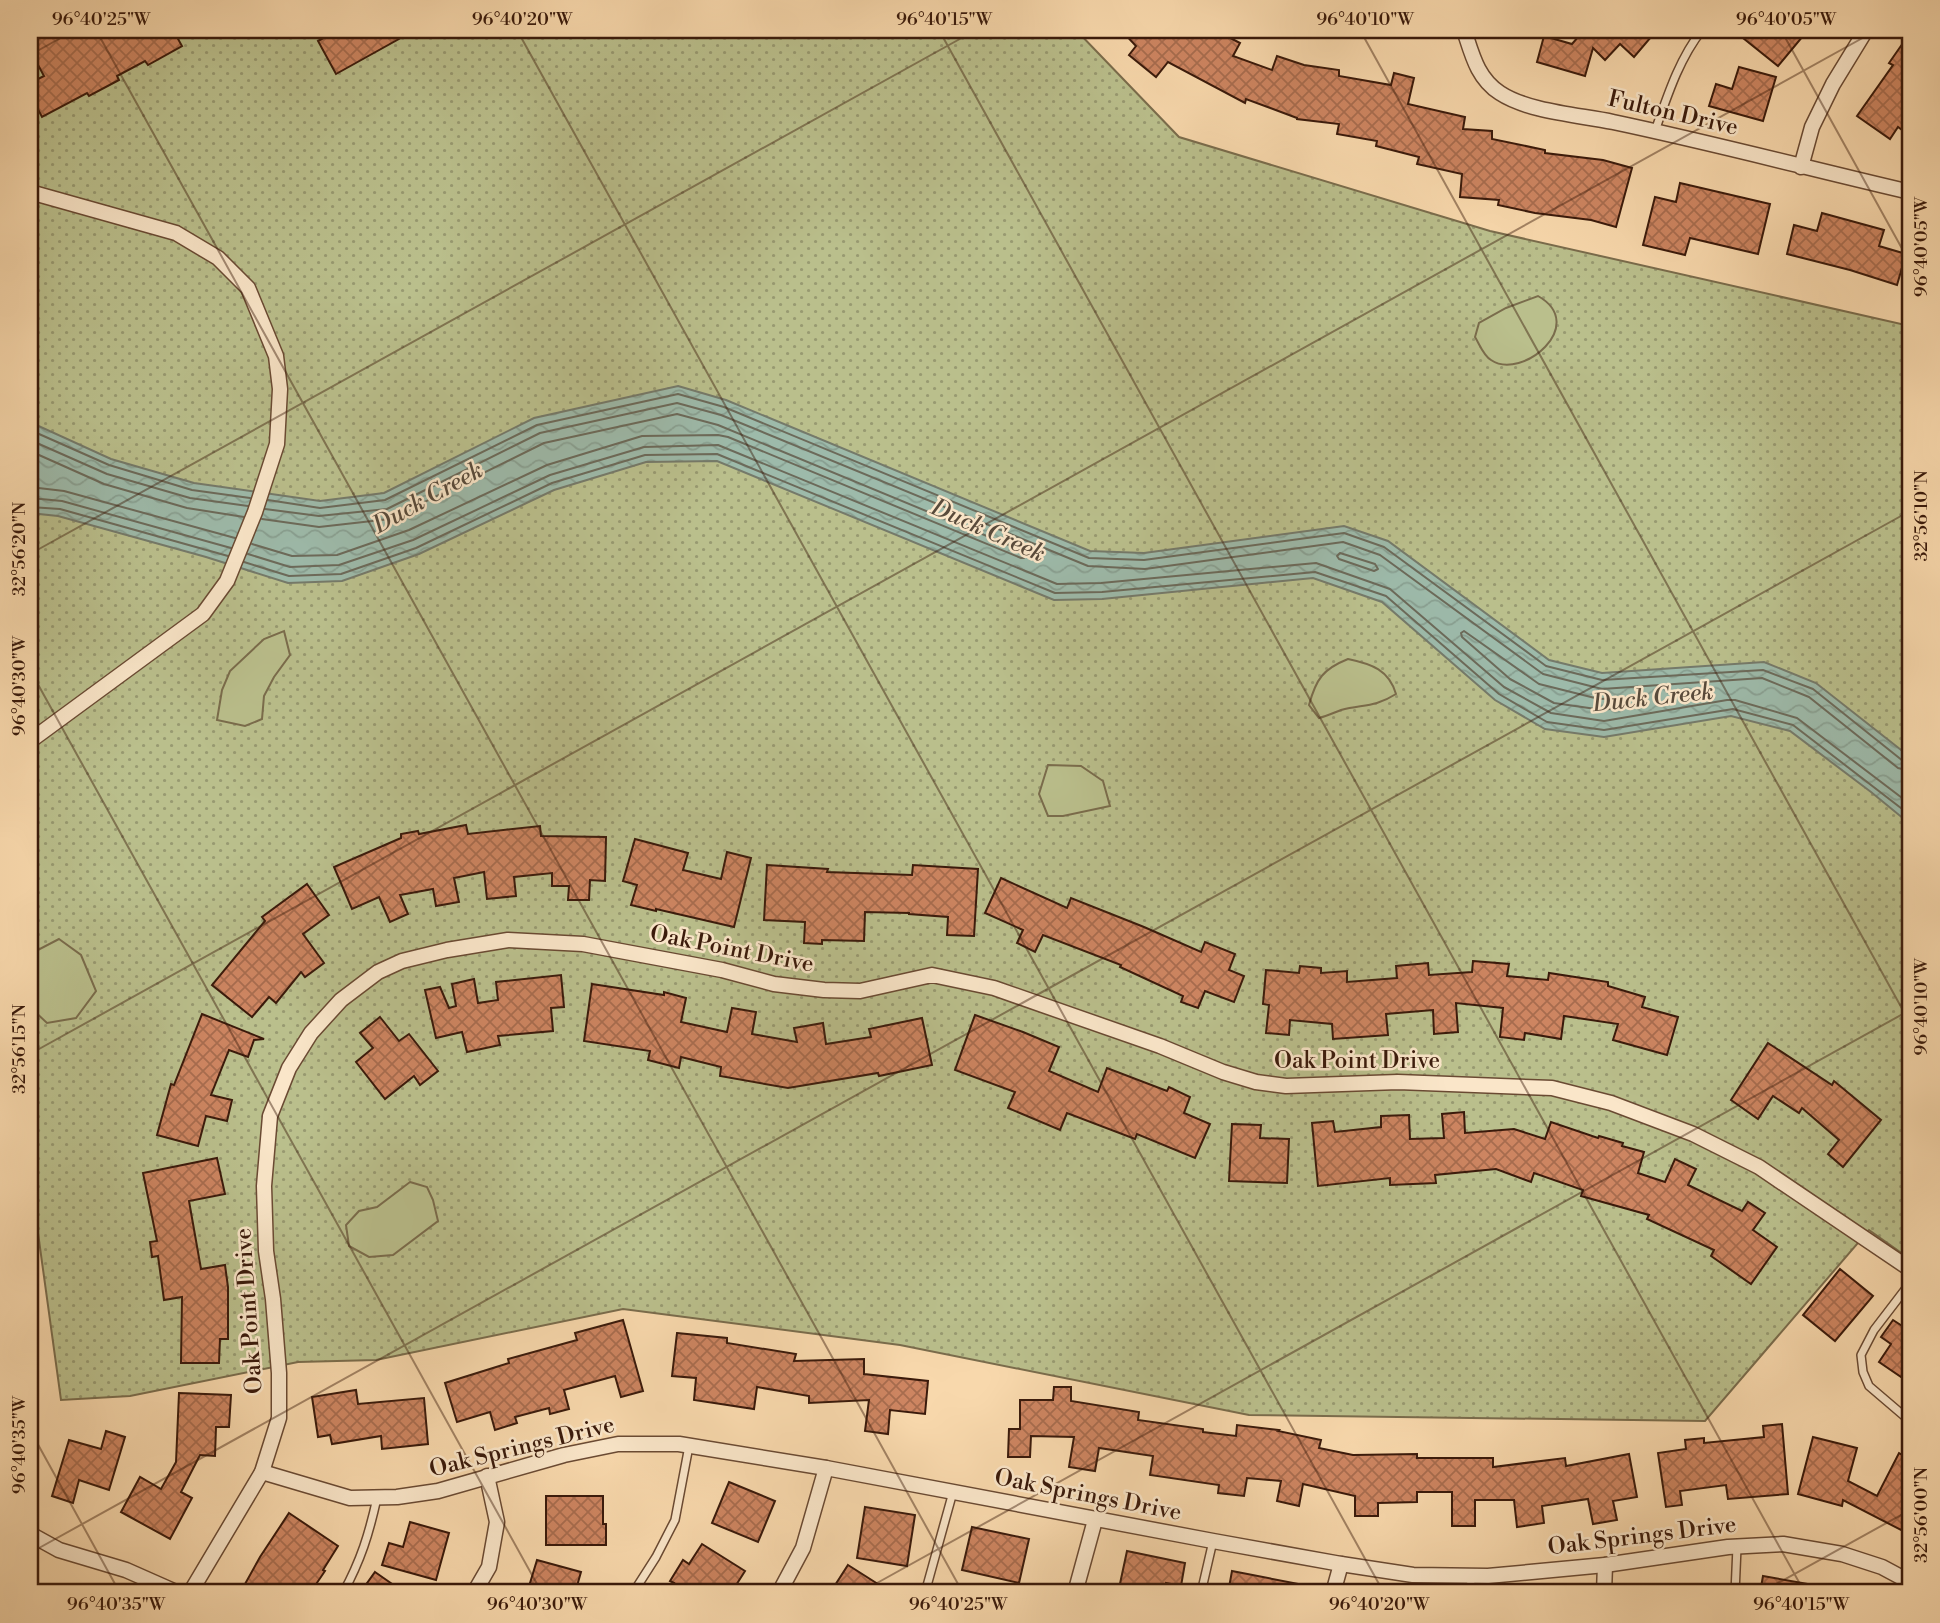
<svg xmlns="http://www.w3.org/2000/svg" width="1940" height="1623" font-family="'Libre Bodoni',serif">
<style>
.grass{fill:url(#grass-dots);stroke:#7a6c4c;stroke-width:2}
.pitch{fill:#babf8c;stroke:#7a6c4c;stroke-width:2}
.water{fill:url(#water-waves);stroke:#757a6a;stroke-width:2}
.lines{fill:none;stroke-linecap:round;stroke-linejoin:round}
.shore{stroke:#6c6a5a;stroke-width:2}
.building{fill:url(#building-cross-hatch);stroke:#3a1a0b;stroke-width:2}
.service-casing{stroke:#6a4a33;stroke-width:10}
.minor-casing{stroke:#6a4a33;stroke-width:17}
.service{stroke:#fae6c9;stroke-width:7}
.minor{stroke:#fae6c9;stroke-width:14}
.ticks{fill:none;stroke:#3a1a0b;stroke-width:2;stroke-opacity:0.45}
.labels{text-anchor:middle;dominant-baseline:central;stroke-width:5;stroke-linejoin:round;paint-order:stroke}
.street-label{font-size:23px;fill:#3a1a0b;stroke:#fae6c9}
.water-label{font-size:24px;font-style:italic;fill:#584a3b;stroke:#fae6c9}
.neatline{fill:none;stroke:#3a1a0b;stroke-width:2.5}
.ticks-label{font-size:18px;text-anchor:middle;fill:#3a1a0b}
</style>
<defs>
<pattern id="grass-dots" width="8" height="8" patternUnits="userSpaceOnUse" patternTransform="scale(1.75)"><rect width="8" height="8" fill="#babf8c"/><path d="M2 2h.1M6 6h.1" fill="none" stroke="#989a71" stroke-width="1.8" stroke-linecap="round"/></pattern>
<pattern id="water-waves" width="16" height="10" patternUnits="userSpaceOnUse" patternTransform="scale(1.75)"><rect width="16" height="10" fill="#9dbaaa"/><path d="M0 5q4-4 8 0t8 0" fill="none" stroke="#889f91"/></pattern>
<pattern id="building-cross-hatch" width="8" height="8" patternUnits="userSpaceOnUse" patternTransform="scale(1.75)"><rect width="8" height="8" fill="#cd8561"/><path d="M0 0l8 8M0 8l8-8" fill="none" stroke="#a76c4e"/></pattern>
</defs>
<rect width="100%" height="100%" fill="#f8d8ac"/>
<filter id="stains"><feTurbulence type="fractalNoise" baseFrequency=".00286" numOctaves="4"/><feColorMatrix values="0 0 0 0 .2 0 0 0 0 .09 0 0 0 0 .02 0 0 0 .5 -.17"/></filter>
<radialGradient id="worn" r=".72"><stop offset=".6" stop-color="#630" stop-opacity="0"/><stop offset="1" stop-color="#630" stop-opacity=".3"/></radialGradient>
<!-- grass -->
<polygon class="grass" points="30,30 1076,30 1179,137 1490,231 1910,326 1910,1259 1869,1230 1705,1421 1249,1415 900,1345 623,1309 376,1360 298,1362 130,1396 61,1400 38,1233 30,1229"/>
<!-- pitch -->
<g class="pitch">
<path d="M1538,296C1589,325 1522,381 1491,360C1483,355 1480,345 1475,337L1479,323L1506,308Z"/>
<polygon points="284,631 290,655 274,677 264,696 262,719 245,726 217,720 222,690 230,671 264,639"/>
<path d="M1348,659C1372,664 1389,670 1396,694C1374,708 1362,704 1341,710C1333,713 1327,716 1319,718L1309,705C1316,679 1323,669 1348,659Z"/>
<polygon points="1048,765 1081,766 1103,781 1110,806 1063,816 1048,816 1039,794"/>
<polygon points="59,939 81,955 96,991 76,1018 47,1023 30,1007 30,957 32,953"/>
<polygon points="410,1182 427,1187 433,1200 438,1221 393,1255 369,1257 349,1246 346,1225 359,1211 377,1207"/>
</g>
<!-- water -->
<polygon class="water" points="678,386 726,400 1090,551 1144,553 1344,526 1388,541 1549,660 1602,673 1764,662 1816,683 1910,757 1910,824 1871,792 1790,731 1731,716 1604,737 1545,729 1495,700 1382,602 1313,578 1102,599 1054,600 717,461 646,462 554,490 419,554 342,581 288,583 206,557 58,516 30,513 30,422 111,459 194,483 320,501 384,493 534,418"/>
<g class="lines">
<!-- shore -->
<g class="shore">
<polyline points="30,430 109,465 192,490 250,498"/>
<polyline points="30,440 107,474 190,498 248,506"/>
<polyline points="30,451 104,484 187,508 244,517"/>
<polyline points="30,487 64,491 235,538"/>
<polyline points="30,498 62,501 231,548"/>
<polyline points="268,500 320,508 385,500 537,425 678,394 724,407 1089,558 1144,560 1344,533 1384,547 1546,666 1602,680 1763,670 1813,689 1903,761 1910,762"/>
<polyline points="30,507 60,509 228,556"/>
<polyline points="265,509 319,516 387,509 540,433 677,403 721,415 1088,566 1145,569 1343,542 1380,555 1543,674 1602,689 1762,678 1809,697 1898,768 1910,771"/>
<polyline points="252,544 292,556 337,555 409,530 547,465 642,436 718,435 728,437 1021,558 1024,558 1025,555 1023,551 718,425 677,414 544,443 390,519 319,527 262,519"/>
<polygon points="1340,553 1375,564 1378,569 1374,571 1339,559 1337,556"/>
<polyline points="248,554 290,567 339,565 413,540 550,475 644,447 718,445 1057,584 1101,583 1316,563 1390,589 1504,687 1551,713 1604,721 1727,700 1735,700 1797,718 1910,804"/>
<polyline points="244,562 289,576 341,574 416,548 552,483 645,455 717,454 1055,593 1102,592 1315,572 1386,596 1499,694 1547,722 1604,730 1733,709 1793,725 1910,815"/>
<polygon points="1464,631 1539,684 1599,699 1642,697 1644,698 1645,702 1642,704 1603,710 1554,703 1510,679 1462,637 1461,633"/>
</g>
</g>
<!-- building -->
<g class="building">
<polygon points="30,30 173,30 182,46 148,65 145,61 117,76 119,80 89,96 87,93 42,117 30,94 30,83 44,76 30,50"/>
<polygon points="338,30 415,30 336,74 318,41"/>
<polygon points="1121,30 1215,30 1240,43 1233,56 1272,70 1277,56 1304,65 1339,70 1339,76 1391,85 1394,73 1414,78 1408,104 1465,117 1463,129 1492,131 1492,139 1545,150 1545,153 1603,160 1632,168 1616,227 1591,220 1535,213 1498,205 1499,200 1460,197 1462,174 1417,164 1419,157 1376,146 1377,141 1337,134 1339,124 1297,119 1297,118 1246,99 1245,103 1168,62 1156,77 1129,55 1136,46"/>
<polygon points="1573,30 1657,30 1634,57 1620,44 1605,60 1593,48 1585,76 1537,62 1544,36 1572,44 1579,36"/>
<polygon points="1733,30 1808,30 1778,66"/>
<polygon points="1910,33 1910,136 1898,127 1890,139 1857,116 1893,65 1889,63"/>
<polygon points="1739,67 1776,77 1763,121 1709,106 1716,84 1732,89"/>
<polygon points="1680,183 1770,204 1758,254 1690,238 1685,255 1643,245 1655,197 1676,202"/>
<polygon points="1822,213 1884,230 1879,246 1906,254 1897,285 1850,270 1787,254 1794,225 1817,231"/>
<polygon points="466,825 468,834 540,826 541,836 606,837 605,881 590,880 589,900 568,900 569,886 552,886 552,873 514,877 516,896 487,899 484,872 454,878 459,902 436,906 433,889 400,895 408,914 390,922 379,897 352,909 334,867 401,838 401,834 418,831 419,834"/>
<polygon points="635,839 688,853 683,870 721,879 727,852 751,858 734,927 656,909 656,911 631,905 637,885 623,881"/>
<polygon points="767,865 828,869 827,872 912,875 913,865 978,869 974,936 947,935 948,917 909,914 909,913 865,912 864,941 822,940 822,944 804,943 805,922 764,920"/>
<polygon points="1001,878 1067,908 1071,898 1144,927 1201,952 1205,942 1235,954 1229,970 1244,976 1234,1002 1205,991 1198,1008 1181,1002 1183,996 1120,967 1121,965 1043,935 1035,952 1017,943 1023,930 985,913"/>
<polygon points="307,884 329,915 303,934 324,963 305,977 301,972 276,1003 269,997 252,1017 212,985 265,921 262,917"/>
<polygon points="1473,961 1509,964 1507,976 1548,980 1549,973 1608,982 1608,986 1645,997 1642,1007 1678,1017 1667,1055 1613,1040 1618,1024 1564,1016 1561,1039 1525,1033 1524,1040 1500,1037 1503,1008 1456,1003 1458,1032 1434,1034 1433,1010 1386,1014 1388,1035 1333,1039 1332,1024 1290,1020 1289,1035 1266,1033 1269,1005 1263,1004 1266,970 1299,973 1300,966 1321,968 1321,973 1347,971 1347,982 1397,978 1396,966 1428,963 1429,975 1472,972"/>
<polygon points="561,975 564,1007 551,1008 553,1031 498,1036 500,1045 467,1052 462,1032 436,1038 425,990 440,987 449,1008 456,1006 452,984 474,979 478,1003 498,1000 496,982"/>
<polygon points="592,984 664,995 664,992 686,998 681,1022 727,1032 732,1008 756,1012 752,1034 797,1042 794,1028 823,1023 826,1044 871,1037 869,1029 922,1018 932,1065 879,1076 878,1073 788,1088 720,1076 721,1067 681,1057 679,1068 648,1060 650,1051 584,1041"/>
<polygon points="202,1014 264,1039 254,1040 248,1057 229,1050 211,1095 232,1100 227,1121 206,1116 198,1146 157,1135 171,1084 174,1085"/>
<polygon points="975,1015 1023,1032 1059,1047 1049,1071 1098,1092 1107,1068 1167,1091 1169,1087 1190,1097 1184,1113 1210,1124 1195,1158 1137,1134 1135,1139 1067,1113 1060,1130 1008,1108 1015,1092 955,1070"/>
<polygon points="380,1017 399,1041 409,1034 438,1071 420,1085 414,1076 385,1099 356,1062 373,1048 360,1033"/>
<polygon points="1768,1043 1832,1085 1834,1081 1881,1120 1843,1167 1828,1154 1839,1140 1802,1108 1799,1113 1773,1096 1758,1119 1731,1100"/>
<polygon points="1464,1112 1465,1133 1514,1129 1545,1139 1551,1122 1598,1138 1599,1136 1623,1143 1622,1146 1644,1152 1638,1173 1665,1182 1675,1159 1696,1169 1688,1185 1742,1211 1748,1202 1765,1213 1753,1230 1777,1247 1751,1284 1711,1256 1714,1250 1647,1219 1649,1215 1581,1196 1583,1190 1534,1173 1531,1182 1496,1169 1435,1175 1436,1183 1390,1185 1390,1178 1318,1186 1312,1123 1333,1121 1335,1132 1381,1127 1381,1116 1409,1115 1410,1139 1444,1138 1442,1114"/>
<polygon points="1232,1124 1261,1125 1260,1138 1289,1139 1287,1183 1229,1181"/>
<polygon points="217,1158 225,1194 189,1201 201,1269 225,1265 228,1287 228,1339 220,1339 219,1363 181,1363 182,1297 164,1300 158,1256 152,1257 150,1242 157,1241 143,1173"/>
<polygon points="1840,1269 1873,1296 1835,1341 1803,1315"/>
<polygon points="623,1320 643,1391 621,1397 615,1376 564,1390 569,1409 550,1414 549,1408 515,1417 517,1423 495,1430 490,1412 457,1422 445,1383 509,1363 508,1359 577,1340 575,1333"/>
<polygon points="1893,1320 1910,1331 1910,1383 1879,1362 1891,1344 1881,1337"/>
<polygon points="677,1333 727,1338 727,1343 796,1354 794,1361 864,1359 864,1374 928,1381 925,1414 890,1410 888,1434 865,1431 869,1400 809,1403 809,1396 757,1387 754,1409 694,1400 696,1378 672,1376"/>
<polygon points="1054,1387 1071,1387 1071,1401 1139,1412 1138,1420 1203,1429 1203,1432 1236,1436 1237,1425 1279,1430 1278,1431 1321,1440 1319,1448 1353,1455 1417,1454 1417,1458 1493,1458 1493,1467 1565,1458 1566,1466 1629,1454 1637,1497 1613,1501 1617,1520 1593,1524 1588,1499 1542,1506 1544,1523 1517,1527 1514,1500 1475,1500 1475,1526 1452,1526 1452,1492 1417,1492 1417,1502 1378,1503 1378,1516 1355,1516 1355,1496 1303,1484 1299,1506 1277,1501 1281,1481 1247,1478 1244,1496 1218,1493 1219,1485 1150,1475 1153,1456 1099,1448 1095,1471 1069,1467 1074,1437 1031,1436 1030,1457 1008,1457 1009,1429 1020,1429 1020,1400 1053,1400"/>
<polygon points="356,1390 358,1404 424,1398 428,1444 382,1449 381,1436 332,1444 330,1435 318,1437 312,1397"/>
<polygon points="179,1393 231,1395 229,1427 216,1427 215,1456 200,1455 181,1492 192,1498 170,1539 121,1512 140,1477 161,1489 176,1462"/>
<polygon points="1782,1424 1788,1494 1728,1499 1726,1485 1680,1491 1682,1505 1666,1507 1658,1453 1686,1449 1685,1440 1704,1438 1704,1443 1764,1437 1763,1426"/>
<polygon points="106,1431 125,1437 109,1490 79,1480 73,1503 52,1496 69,1440 101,1449"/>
<polygon points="1813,1437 1857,1448 1848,1481 1877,1496 1899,1453 1910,1459 1910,1519 1903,1531 1843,1500 1842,1506 1798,1494"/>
<polygon points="729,1482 775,1501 758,1542 712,1523"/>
<polygon points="546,1496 603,1496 603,1524 606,1524 606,1545 546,1545"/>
<polygon points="865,1507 915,1515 907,1566 857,1558"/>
<polygon points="289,1513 338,1546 323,1570 325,1571 310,1593 240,1593 260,1557"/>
<polygon points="410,1522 449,1533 436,1580 382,1565 389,1543 403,1547"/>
<polygon points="972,1527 1029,1539 1019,1583 962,1570"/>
<polygon points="702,1544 745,1571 731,1593 667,1593 674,1583 670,1581 683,1560 689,1564"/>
<polygon points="1127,1551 1185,1563 1181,1586 1166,1583 1164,1593 1118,1593"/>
<polygon points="537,1560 581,1572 575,1593 527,1593"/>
<polygon points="848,1565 892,1593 830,1593"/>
<polygon points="1232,1571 1309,1586 1308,1593 1228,1593"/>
<polygon points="375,1572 405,1593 360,1593"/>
<polygon points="1763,1576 1814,1585 1814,1593 1760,1593"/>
</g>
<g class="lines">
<!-- service casing -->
<g class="service-casing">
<g id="service">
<path d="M1655,131C1667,97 1679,59 1702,30"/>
<polyline points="1910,1283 1874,1330 1861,1355 1863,1372 1869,1386 1910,1421"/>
<path d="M343,1593C361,1560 369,1534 377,1498"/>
<polyline points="633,1593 656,1557 675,1520 689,1446"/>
<polyline points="925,1593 953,1492"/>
<polyline points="1201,1593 1213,1541"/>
<polyline points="1469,1593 1472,1575"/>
<polyline points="1735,1593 1737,1547"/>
</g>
</g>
<!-- minor casing -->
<g class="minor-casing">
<g id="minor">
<polyline points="1405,30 1429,30"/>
<path d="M1464,30C1472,54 1477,78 1500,93C1529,112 1580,115 1613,122C1713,143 1811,169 1910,192"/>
<polyline points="1801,167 1812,127 1833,84 1866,30"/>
<polyline points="30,192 176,233 218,258 248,288 276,356 280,389 277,444 255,512 227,581 203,614 30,741"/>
<polyline points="262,1472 350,1498 397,1497 438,1491 564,1455 618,1444 679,1444 826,1468 1213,1541 1341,1564 1413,1575 1488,1576 1605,1565 1728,1547 1783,1544 1842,1554 1882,1567 1910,1582"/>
<polyline points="30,1534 59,1550 126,1570 178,1593"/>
<polyline points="190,1593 262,1472 279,1418 279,1373 273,1299 266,1251 264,1186 270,1116 289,1068 311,1033 341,1000 378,972 402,961 447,950 508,940 583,944 722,970 774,984 824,990 860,991 932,975 994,988 1160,1046 1223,1072 1256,1082 1286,1086 1398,1082 1552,1088 1611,1103 1693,1134 1759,1167 1910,1269"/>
<polyline points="474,1593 489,1567 497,1522 487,1476"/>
<polyline points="779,1593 803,1548 826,1468"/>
<polyline points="1075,1593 1095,1520"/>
<polyline points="1333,1593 1341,1564"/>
<polyline points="1604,1593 1605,1565"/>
</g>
</g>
<!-- service -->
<use href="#service" class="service"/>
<!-- minor -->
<use href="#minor" class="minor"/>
</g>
<!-- ticks -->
<path class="ticks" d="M96,30L963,1593M517,30L1384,1593M939,30L1805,1593M1360,30L1910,1023M1781,30L1910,263M30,55L75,30M30,554L976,30M30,670L542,1593M30,1054L1877,30M30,1430L120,1593M30,1553L1910,511M859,1593L1910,1010M1760,1593L1910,1510"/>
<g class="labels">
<!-- street labels -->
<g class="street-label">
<text transform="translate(1673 113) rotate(13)">Fulton Drive</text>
<text transform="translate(732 949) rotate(11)">Oak Point Drive</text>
<text x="1357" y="1061">Oak Point Drive</text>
<text transform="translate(249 1311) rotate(-94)">Oak Point Drive</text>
<text transform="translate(522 1447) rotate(-14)">Oak Springs Drive</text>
<text transform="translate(1088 1495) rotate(11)">Oak Springs Drive</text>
<text transform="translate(1642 1536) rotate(-7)">Oak Springs Drive</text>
</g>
<!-- water labels -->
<g class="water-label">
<text transform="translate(428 498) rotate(-29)">Duck Creek</text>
<text transform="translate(988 531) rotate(24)">Duck Creek</text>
<text transform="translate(1653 698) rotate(-6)">Duck Creek</text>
</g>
</g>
<!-- margin -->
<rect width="1940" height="1623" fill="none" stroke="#f8d8ac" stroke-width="77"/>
<rect x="38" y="38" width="1864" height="1546" class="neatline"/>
<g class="ticks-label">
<text x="101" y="25">96°40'25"W</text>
<text x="522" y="25">96°40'20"W</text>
<text x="944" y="25">96°40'15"W</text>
<text x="1365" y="25">96°40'10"W</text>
<text x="1786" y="25">96°40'05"W</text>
<text transform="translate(1921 247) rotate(-90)" y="6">96°40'05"W</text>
<text transform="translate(1921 516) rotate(-90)" y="6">32°56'10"N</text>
<text transform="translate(19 549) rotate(-90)" y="6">32°56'20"N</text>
<text transform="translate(19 686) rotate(-90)" y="6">96°40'30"W</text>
<text transform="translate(1921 1007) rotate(-90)" y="6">96°40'10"W</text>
<text transform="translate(19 1049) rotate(-90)" y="6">32°56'15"N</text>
<text transform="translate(19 1445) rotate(-90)" y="6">96°40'35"W</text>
<text transform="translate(1921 1515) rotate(-90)" y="6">32°56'00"N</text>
<text x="116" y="1610">96°40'35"W</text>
<text x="537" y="1610">96°40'30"W</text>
<text x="958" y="1610">96°40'25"W</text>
<text x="1379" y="1610">96°40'20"W</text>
<text x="1801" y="1610">96°40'15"W</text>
</g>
<rect width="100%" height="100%" filter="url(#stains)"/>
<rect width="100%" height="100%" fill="url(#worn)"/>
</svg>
